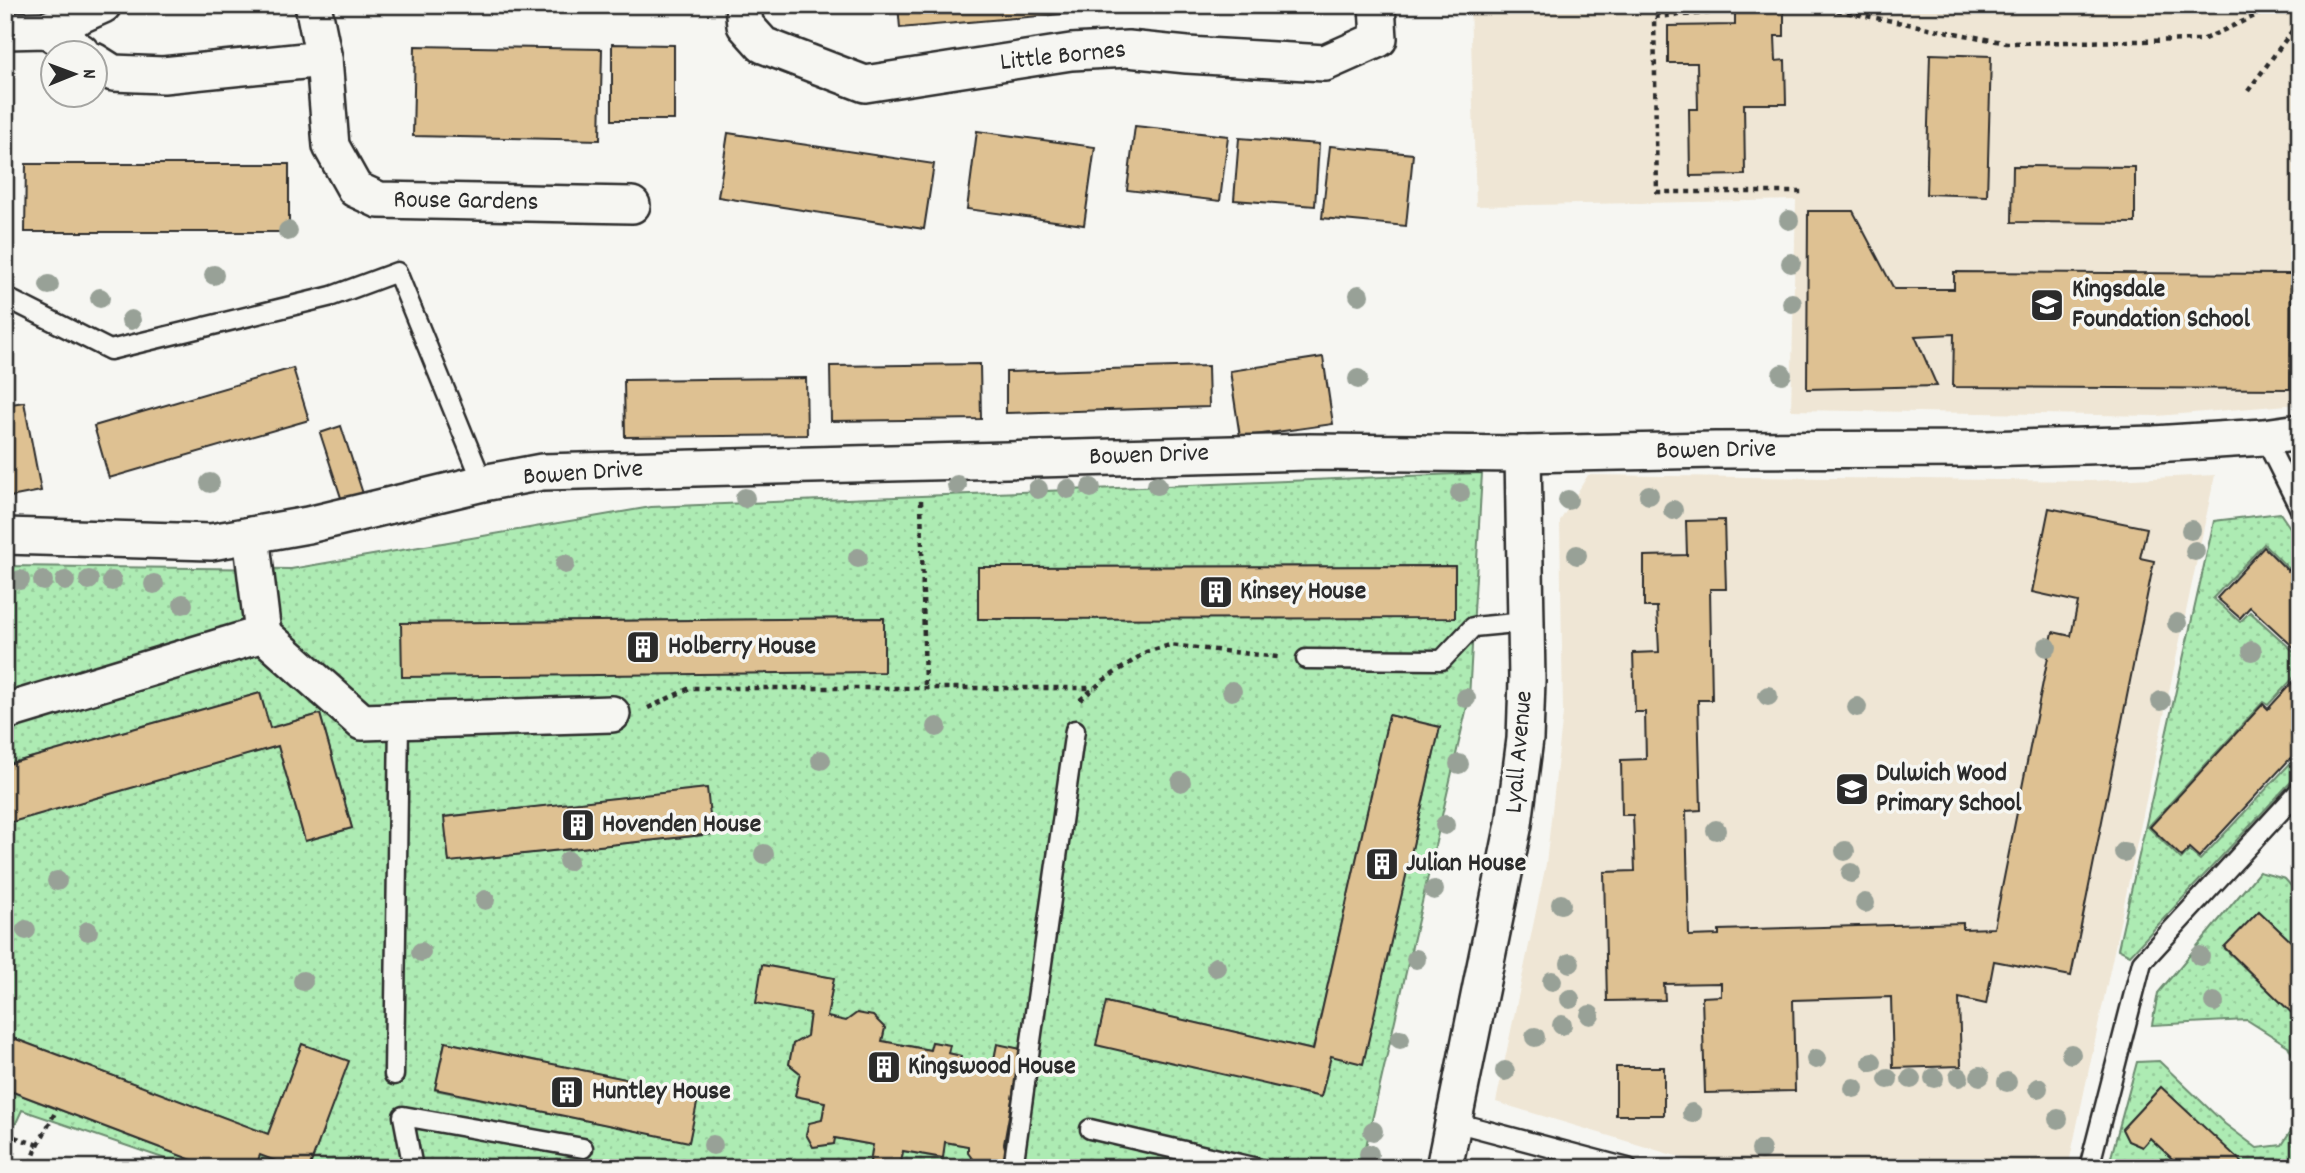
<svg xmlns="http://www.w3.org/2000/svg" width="2305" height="1173" font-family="Dekko,sans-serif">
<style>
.built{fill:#efe6d5}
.grass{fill:url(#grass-dots);stroke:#6c8b6f;stroke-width:2;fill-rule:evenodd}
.building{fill:#dec192;stroke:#2b2b2b;stroke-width:2}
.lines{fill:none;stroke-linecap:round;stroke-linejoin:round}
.lane-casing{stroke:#2b2b2b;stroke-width:23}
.street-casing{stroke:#2b2b2b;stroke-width:40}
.path{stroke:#2b2b2b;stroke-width:4.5;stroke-dasharray:5 5;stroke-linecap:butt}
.lane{stroke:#f6f6f2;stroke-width:18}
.street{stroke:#f6f6f2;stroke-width:35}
.tree{fill:#98a197}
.labels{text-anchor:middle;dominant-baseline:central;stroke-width:7;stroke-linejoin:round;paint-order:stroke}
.street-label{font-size:26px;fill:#2b2b2b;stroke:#f6f6f2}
.poi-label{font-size:26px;font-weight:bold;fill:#2b2b2b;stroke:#f6f6f2;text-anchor:start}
</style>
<defs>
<pattern id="grass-dots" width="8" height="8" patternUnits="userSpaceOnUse" patternTransform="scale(1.75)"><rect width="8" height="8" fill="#adebb3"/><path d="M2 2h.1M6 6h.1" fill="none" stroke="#95ca9a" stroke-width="1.8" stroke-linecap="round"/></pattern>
</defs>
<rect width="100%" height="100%" fill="#f6f6f2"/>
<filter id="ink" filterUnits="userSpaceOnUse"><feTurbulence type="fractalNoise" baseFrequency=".0143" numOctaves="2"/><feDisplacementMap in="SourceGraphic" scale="14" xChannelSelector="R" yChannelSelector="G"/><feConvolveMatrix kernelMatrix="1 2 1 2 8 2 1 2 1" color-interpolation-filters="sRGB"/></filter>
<g filter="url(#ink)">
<!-- built -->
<g class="built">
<polygon points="1470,5 2300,5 2300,404 2157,416 1791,410 1796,200 1476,206"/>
<polygon points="1588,475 2091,481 2215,475 2068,1168 1716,1168 1496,1102 1546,864 1563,713 1560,521"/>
</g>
<!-- grass -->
<g class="grass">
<path d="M1482,473L1469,698L1361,1168H996L1004,1144L1021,1049L997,1045L992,1070L959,1064L961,1056L948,1053L949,1045L932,1042L930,1050L882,1041L885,1028L857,1013L846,1021L827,1017L834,978L763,965L810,1013L807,1036L793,1044L789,1064L800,1073L795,1096L825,1102L822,1120L806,1135L814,1147L833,1144L835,1138L873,1145L869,1168H309L348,1061L302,1044L268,1134L5,1035V824L278,746L305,841L352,828L320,714L270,728L260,693L5,765V566L291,569L651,507ZM1454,566L978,619V567ZM883,618H884L401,623H402ZM1389,715L1440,727L1363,1063L1106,1002L1313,1050ZM706,788L711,834L449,862L445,817ZM445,1042L698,1094L689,1141L435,1090Z"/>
<polygon points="2280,513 2300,542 2300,566 2295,562 2289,569 2264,544 2213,598 2240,622 2250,612 2300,657 2300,671 2268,705 2263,702 2148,827 2181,859 2189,851 2200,860 2300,753 2300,772 2130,955 2118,949 2214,521"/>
<polygon points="2259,872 2285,879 2300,896 2300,950 2259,911 2224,948 2300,1021 2300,1069 2288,1046 2247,1020 2152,1025 2158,993"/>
<polygon points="2159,1061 2225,1124 2257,1148 2282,1145 2300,1117 2300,1154 2292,1162 2297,1168 2246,1168 2161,1087 2122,1129 2128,1141 2142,1147 2150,1138 2182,1168 2108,1168 2137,1062"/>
<polygon points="5,1089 213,1168 192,1168 22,1110 5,1147"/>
<path d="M945,1142L968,1146C969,1157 975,1165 985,1168H900L903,1151L942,1158Z"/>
<polygon points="260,1155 294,1168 255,1168"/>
</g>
<!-- building -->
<g class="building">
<polygon points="898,5 1166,5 900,28"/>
<polygon points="1784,6 1784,36 1775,36 1776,61 1785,60 1786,104 1744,104 1745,175 1690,176 1689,109 1698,109 1697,63 1668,63 1668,26 1735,25 1735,7"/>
<polygon points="612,44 674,45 674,120 612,120"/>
<polygon points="415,46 602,49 600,140 413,136"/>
<polygon points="1930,54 1991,56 1987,196 1926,194"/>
<polygon points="1135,126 1228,136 1220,201 1127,190"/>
<polygon points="977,131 1095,147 1084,225 967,209"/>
<polygon points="728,133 934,164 924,229 718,197"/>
<polygon points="1239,138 1319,144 1315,206 1234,200"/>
<polygon points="1330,146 1413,154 1406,226 1322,218"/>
<polygon points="26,164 289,164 289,232 25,232"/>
<polygon points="2013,166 2135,167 2135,223 2012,222"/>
<polygon points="1808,211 1853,211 1894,289 1954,289 1954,272 2291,274 2290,389 1953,387 1954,334 1915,336 1937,386 1807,389"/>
<polygon points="1323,357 1333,424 1240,437 1230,371"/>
<polygon points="980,364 981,419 831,421 830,366"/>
<polygon points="1208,366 1209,407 1006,413 1006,372"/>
<polygon points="293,368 309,420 109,478 94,426"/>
<polygon points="806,378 807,435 625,437 624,380"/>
<polygon points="24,402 41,491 5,498 5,405"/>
<polygon points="341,426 367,506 346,513 320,433"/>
<polygon points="2049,508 2147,528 2140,558 2154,561 2071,976 1994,961 1986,1004 1959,998 1961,1066 1893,1068 1891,997 1793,1000 1795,1091 1705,1093 1702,997 1721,996 1721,983 1664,984 1665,1000 1607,1001 1604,872 1635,871 1633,815 1622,815 1621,760 1646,759 1645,712 1635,712 1633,653 1659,652 1657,607 1644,607 1644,556 1687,555 1686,521 1724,520 1726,589 1710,589 1712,700 1698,700 1701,810 1686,811 1689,936 1719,935 1719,930 1963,923 1963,929 1994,928 2053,632 2071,636 2078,602 2032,592"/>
<polygon points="2264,547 2288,571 2294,565 2300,571 2300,653 2250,607 2240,618 2217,598"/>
<polygon points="1455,566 1455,618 978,619 978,567"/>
<polygon points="884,618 884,672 402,677 401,623"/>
<polygon points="2300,674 2300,748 2199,857 2189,848 2182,857 2150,827 2263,704 2268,709"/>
<polygon points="260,693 270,728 320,714 352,828 305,841 278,746 5,824 5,765"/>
<polygon points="1389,715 1440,727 1363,1064 1331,1056 1321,1097 1096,1045 1106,1002 1313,1050"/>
<polygon points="707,788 712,834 449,862 444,817"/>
<polygon points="2259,911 2300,950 2300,1021 2224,947"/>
<polygon points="762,965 834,978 827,1017 846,1021 857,1013 873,1016 885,1028 882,1041 930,1050 932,1042 950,1045 948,1053 961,1056 959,1064 992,1070 997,1044 1021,1049 1004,1144 1008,1160 996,1168 977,1165 968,1153 968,1146 945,1142 943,1158 903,1151 900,1168 869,1168 873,1145 835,1138 834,1144 813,1147 806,1134 809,1123 822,1120 825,1102 795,1096 800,1073 789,1064 793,1044 807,1036 810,1013 756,1003"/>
<polygon points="5,1035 268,1134 302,1044 349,1061 309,1168 294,1168 260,1155 255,1168 213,1168 5,1089"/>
<polygon points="445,1042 699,1094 689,1142 435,1089"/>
<rect x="1616" y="1067" width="48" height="48"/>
<polygon points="2161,1087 2247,1167 2182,1168 2150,1138 2142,1147 2128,1141 2122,1129"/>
<polygon points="2300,1154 2300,1168 2297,1168 2292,1162"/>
</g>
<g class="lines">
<!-- lane casing -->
<g class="lane-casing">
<g id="lane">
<polyline points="5,299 9,299 110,350 332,296 397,272 483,483"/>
<polyline points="2264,437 2300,509"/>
<polyline points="1306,659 1442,660 1473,627 1526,622"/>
<polyline points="394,1075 399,721"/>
<polyline points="1454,1122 1628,1168"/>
<polyline points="1090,1129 1257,1168"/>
<polyline points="413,1168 403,1116 583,1148"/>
<polyline points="1013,1168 1075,730"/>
<polyline points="2089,1168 2142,962 2300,790"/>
</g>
</g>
<!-- street casing -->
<g class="street-casing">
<g id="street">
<polyline points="313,5 324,59 331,146 355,189 379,200 632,205"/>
<polyline points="743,5 745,25 763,45 865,84 1071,52 1128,49 1187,55 1325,63 1379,39 1377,5"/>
<polyline points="47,30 103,5"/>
<polyline points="5,31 47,30 81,52"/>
<polyline points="94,61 113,73 163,75 324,59"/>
<polyline points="5,536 211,542 308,525 483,483 542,472 1310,452 1523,454 1715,450 1985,449 2154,444 2264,437 2300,432"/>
<polyline points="263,634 362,722 612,714"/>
<polyline points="5,712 263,634 251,535"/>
<polyline points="1444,1168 1514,824 1525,739 1527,680 1523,454"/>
</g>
</g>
<!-- path -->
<g class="path">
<polyline points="1716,5 1709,13 1654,17 1657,192 1802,192"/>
<polyline points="1818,5 1824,8 2007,43 2202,40 2279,5"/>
<polyline points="2248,91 2300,20"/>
<polyline points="921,500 925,688"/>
<polyline points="1080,700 1104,680 1146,652 1170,645 1278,657"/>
<polyline points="648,708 690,688 1094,688"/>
<polyline points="5,1134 38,1145 29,1168"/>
<polyline points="38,1145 57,1109"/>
</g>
<!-- lane -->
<use href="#lane" class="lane"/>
<!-- street -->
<use href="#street" class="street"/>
</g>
<!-- trees -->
<g class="tree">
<circle cx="1789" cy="220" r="10"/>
<circle cx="288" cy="231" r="10"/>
<circle cx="1791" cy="263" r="10"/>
<circle cx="214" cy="275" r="10"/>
<circle cx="49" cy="285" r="10"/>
<circle cx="1359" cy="295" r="10"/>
<circle cx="100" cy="298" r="10"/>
<circle cx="1792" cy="303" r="10"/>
<circle cx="131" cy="320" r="10"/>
<circle cx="1782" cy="374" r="10"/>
<circle cx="1358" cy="379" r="10"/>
<circle cx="210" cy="483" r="10"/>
<circle cx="957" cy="485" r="10"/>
<circle cx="1157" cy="485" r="10"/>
<circle cx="1091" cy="488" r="10"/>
<circle cx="1038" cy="489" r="10"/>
<circle cx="1068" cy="489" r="10"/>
<circle cx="1460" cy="493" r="10"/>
<circle cx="1649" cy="495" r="10"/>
<circle cx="745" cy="498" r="10"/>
<circle cx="1568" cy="500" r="10"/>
<circle cx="1673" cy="510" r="10"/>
<circle cx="2191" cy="530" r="10"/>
<circle cx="2195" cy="551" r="10"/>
<circle cx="1577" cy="555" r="10"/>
<circle cx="858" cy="558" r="10"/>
<circle cx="565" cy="564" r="10"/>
<circle cx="20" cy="580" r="10"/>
<circle cx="89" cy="580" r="10"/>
<circle cx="43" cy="581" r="10"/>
<circle cx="65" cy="581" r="10"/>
<circle cx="112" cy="581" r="10"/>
<circle cx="154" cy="584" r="10"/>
<circle cx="183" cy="604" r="10"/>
<circle cx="2177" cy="623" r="10"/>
<circle cx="2047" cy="647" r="10"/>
<circle cx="2252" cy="651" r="10"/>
<circle cx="1232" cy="691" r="10"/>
<circle cx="1768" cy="696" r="10"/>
<circle cx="1466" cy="698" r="10"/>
<circle cx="2161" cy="701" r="10"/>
<circle cx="1857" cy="707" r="10"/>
<circle cx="937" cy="727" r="10"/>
<circle cx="821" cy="760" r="10"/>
<circle cx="1459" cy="764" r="10"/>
<circle cx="1181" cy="782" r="10"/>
<circle cx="1445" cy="825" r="10"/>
<circle cx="1716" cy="830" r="10"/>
<circle cx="1845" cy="851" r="10"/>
<circle cx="2124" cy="852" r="10"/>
<circle cx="764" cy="854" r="10"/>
<circle cx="568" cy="861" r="10"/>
<circle cx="1851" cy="873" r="10"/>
<circle cx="57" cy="881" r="10"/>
<circle cx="1434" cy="890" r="10"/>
<circle cx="485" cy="900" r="10"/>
<circle cx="1865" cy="903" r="10"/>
<circle cx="1561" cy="904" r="10"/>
<circle cx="26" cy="930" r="10"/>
<circle cx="88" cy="931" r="10"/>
<circle cx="421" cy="952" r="10"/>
<circle cx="2200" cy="956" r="10"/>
<circle cx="1416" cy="959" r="10"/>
<circle cx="1570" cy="963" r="10"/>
<circle cx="1216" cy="967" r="10"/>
<circle cx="303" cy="981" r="10"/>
<circle cx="1552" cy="981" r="10"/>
<circle cx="1570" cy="999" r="10"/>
<circle cx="2214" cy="1002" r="10"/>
<circle cx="1590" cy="1015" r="10"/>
<circle cx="1562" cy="1025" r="10"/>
<circle cx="1535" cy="1037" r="10"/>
<circle cx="1400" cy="1039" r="10"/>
<circle cx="2071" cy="1054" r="10"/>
<circle cx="1816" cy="1059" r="10"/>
<circle cx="1872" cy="1062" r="10"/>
<circle cx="1505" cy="1071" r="10"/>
<circle cx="1980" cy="1076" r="10"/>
<circle cx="1959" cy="1077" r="10"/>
<circle cx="1934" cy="1078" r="10"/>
<circle cx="1888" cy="1079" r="10"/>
<circle cx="1911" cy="1079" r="10"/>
<circle cx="2007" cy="1082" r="10"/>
<circle cx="1854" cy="1088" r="10"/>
<circle cx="2038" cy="1088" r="10"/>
<circle cx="1692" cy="1113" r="10"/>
<circle cx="2058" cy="1119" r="10"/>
<circle cx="1373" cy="1131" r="10"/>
<circle cx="713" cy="1145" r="10"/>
<circle cx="1761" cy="1150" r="10"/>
<circle cx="1369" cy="1154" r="10"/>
</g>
</g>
<!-- icons -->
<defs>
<g id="school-square" transform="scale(1.75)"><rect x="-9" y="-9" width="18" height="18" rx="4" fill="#2b2b2b" stroke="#f6f6f2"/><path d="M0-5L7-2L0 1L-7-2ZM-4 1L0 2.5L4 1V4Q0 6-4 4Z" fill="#fff"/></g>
<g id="building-square" transform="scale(1.75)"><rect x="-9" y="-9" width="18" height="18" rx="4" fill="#2b2b2b" stroke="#f6f6f2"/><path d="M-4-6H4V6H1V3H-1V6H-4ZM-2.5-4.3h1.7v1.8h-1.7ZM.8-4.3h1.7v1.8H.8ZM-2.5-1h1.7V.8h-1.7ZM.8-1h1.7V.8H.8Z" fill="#fff"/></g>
</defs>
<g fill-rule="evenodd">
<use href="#school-square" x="2047" y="305"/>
<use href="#building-square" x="1216" y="592"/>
<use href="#building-square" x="643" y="647"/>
<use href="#school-square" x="1852" y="789"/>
<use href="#building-square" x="578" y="825"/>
<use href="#building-square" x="1382" y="864"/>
<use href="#building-square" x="884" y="1067"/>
<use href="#building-square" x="567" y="1092"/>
</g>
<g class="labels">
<!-- street labels -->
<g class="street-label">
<text transform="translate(1063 57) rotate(-6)">Little Bornes</text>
<text transform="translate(466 202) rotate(1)">Rouse Gardens</text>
<text transform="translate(1716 451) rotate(-1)">Bowen Drive</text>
<text transform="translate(1149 456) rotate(-2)">Bowen Drive</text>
<text transform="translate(583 474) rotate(-4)">Bowen Drive</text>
<text transform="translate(1520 752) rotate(-85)">Lyall Avenue</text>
</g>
<!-- poi labels -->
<g class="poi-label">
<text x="2072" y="290">Kingsdale<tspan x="2072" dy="30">Foundation School</tspan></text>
<text x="1240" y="592">Kinsey House</text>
<text x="668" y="647">Holberry House</text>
<text x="1876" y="774">Dulwich Wood<tspan x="1876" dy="30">Primary School</tspan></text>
<text x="602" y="825">Hovenden House</text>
<text x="1406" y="864">Julian House</text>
<text x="908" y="1067">Kingswood House</text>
<text x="592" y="1092">Huntley House</text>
</g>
</g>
<!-- margin -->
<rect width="2305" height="1173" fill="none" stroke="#f6f6f2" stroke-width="28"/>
<rect x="14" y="14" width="2277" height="1145" fill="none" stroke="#2b2b2b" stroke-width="2.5" filter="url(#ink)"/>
<!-- north arrow -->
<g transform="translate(74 74) rotate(89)"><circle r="33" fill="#f6f6f2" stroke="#a5a5a2" stroke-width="2"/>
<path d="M0-5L12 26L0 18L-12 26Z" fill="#2b2b2b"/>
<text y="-10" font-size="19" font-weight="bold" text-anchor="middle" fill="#2b2b2b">N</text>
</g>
</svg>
